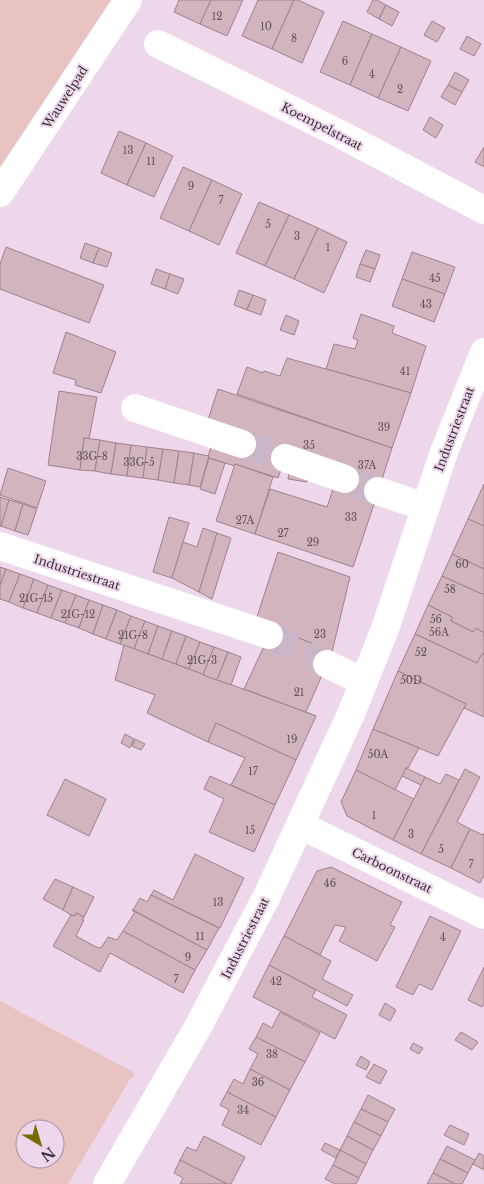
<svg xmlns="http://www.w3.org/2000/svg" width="484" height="1184" font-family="'Libre Baskerville',serif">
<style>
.green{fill:#e8c3c1;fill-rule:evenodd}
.building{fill:#d2b4be;stroke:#9e818b}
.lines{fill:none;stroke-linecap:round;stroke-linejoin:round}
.minor-tunnel{stroke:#cab5c7;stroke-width:28;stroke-dasharray:28 14;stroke-linecap:butt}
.minor{stroke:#fff;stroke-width:28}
.labels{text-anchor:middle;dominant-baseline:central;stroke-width:4;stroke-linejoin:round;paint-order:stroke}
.number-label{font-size:10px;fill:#5e5059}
.street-label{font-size:12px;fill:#382f37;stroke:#eed7eb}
</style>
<rect width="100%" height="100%" fill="#eed7eb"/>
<!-- green -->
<g class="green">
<polygon points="0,0 119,0 0,173"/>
<path d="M0,1001L135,1073L133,1078L130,1079L68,1184H0ZM25,1129H55V1159H25Z"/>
</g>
<!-- building -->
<g class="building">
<polygon points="179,0 211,0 200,24 174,12"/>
<polygon points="211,0 243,0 227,36 200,24"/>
<polygon points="258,0 294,0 272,49 242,36"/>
<polygon points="294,0 298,0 324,12 302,63 272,49"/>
<polygon points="373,0 377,0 386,5 379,19 367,12"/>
<polygon points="386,5 399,12 392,26 379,19"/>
<polygon points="343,21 372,34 350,85 320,72"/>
<polygon points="432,21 445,28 437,42 424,35"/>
<polygon points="372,34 401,47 378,98 350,85"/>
<polygon points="467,36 481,44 474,56 460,49"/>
<polygon points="401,47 431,61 408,111 378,98"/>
<polygon points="455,72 469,80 462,92 448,85"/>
<polygon points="448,85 462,92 455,105 441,97"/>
<polygon points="430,117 443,125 436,138 423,130"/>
<polygon points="119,131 146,143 127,185 101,173"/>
<polygon points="146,143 173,156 154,197 127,185"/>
<polygon points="484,147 484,167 475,162"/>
<polygon points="183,167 212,180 189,231 160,218"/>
<polygon points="212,180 242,194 219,245 189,231"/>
<polygon points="259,202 289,215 265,266 236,253"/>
<polygon points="289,215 318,228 294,279 265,266"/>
<polygon points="318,228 347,242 324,293 294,279"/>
<polygon points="85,243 99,248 93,263 80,258"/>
<polygon points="6,247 104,285 89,323 0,289 0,264"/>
<polygon points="99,248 112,253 107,267 93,263"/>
<polygon points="366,250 380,255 375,269 360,264"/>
<polygon points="412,252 455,267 445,294 402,279"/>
<polygon points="360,264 375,269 370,282 356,277"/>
<polygon points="156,269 170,274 165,289 151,284"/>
<polygon points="170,274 184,279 178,294 165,289"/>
<polygon points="402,279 445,294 434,322 392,306"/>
<polygon points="239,290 253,295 247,310 234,305"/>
<polygon points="253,295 266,300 261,315 247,310"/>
<polygon points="361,314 394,326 392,333 426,346 411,393 326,369 334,344 355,349 358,340 353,338"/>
<polygon points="286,315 299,321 294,335 280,330"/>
<polygon points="66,332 116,352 101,393 75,385 76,380 53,373"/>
<polygon points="287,358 411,393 392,448 237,394 247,367 263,373 264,371 280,376"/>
<polygon points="218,389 392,448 376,498 342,488 288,449 278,478 235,464 235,466 209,458 208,456 213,442 207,423"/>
<polygon points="59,391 97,397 89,439 84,438 80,470 48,465"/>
<polygon points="84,438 100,440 95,471 80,470"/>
<polygon points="100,440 116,443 111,474 95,471"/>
<polygon points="116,443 131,445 127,476 111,474"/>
<polygon points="131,445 147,447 143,478 127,476"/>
<polygon points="147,447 163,449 158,480 143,478"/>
<polygon points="163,449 179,451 174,483 158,480"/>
<polygon points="179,451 194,453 189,485 174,483"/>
<polygon points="194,453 209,456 200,487 189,485"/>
<polygon points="209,458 225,463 215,494 200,489"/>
<polygon points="235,464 273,477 255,534 216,521"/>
<polygon points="8,468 46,481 37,508 0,495"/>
<polygon points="289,470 308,473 307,482 288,479"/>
<polygon points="484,484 484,526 468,519"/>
<polygon points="334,486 376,498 353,567 255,534 270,489 327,507"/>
<polygon points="0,497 9,500 1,526 0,526"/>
<polygon points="9,500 23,504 15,531 1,526"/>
<polygon points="23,504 37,509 28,535 15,531"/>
<polygon points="169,517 189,523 172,578 153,572"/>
<polygon points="468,519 484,526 484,569 452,554"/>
<polygon points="203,528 217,533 199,592 172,578 183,542 197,547"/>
<polygon points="217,533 231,538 212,599 199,592"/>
<polygon points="278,552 350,577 332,652 256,620"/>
<polygon points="452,554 484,569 484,595 442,576"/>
<polygon points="0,567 6,569 0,586"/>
<polygon points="6,569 20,574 9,602 0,599 0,586"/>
<polygon points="20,574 34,579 23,608 9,602"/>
<polygon points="442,576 484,595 484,633 476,628 473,632 451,621 452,617 428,605"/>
<polygon points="34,579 48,585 37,613 23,608"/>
<polygon points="48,585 62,590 51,618 37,613"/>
<polygon points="62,590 76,595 65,623 51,618"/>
<polygon points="76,595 89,600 79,628 65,623"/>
<polygon points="89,600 103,605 93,634 79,628"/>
<polygon points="103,605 117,610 106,639 93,634"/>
<polygon points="428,605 452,617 451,621 473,632 476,628 484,633 484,654 482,654 477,663 415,634"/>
<polygon points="117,610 131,616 120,644 106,639"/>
<polygon points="131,616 145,621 134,649 120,644"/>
<polygon points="145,621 158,626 148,654 134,649"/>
<polygon points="158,626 172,631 162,659 148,654"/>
<polygon points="273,627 332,652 306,712 316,716 244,689"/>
<polygon points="172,631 186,636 176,664 162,659"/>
<polygon points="415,634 477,663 482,654 484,654 484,717 464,708 466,704 398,671"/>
<polygon points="186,636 200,642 189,669 176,664"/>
<polygon points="200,642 214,647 203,675 189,669"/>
<polygon points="124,645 316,716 296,760 216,723 208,742 147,713 155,695 115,680"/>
<polygon points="214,647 228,652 217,680 203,675"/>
<polygon points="228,652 241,657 231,685 217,680"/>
<polygon points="398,671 466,704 438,756 373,729"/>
<polygon points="216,723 296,760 275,805 231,785 245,758 208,742"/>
<polygon points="373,729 419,748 408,768 406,768 395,790 356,770"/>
<polygon points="125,734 134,739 130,748 121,743"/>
<polygon points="135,739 145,744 141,750 132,746"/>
<polygon points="406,768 425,777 421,785 402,776"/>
<polygon points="465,769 480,777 457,822 470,829 451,868 421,854"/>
<polygon points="356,770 414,799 393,840 347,816 341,802"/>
<polygon points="446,774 459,780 421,854 393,840 425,777 440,784"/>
<polygon points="210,776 275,805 254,852 209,832 224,799 204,789"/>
<polygon points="65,779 106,799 89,836 47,815"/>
<polygon points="470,829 483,835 484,833 484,875 480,883 451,868"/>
<polygon points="195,854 244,878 220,928 151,895 154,890 173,900"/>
<polygon points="331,867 402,902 390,925 395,927 377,961 339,941 346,927 335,925 320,955 284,936 317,871"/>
<polygon points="55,879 73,887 63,910 43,899"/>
<polygon points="73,887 94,897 84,917 76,913 75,916 71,915 63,910"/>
<polygon points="151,895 219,928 207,950 133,910 140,898 147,902"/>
<polygon points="132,910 207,950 195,970 123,931 135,912"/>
<polygon points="76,913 84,917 82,920 84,920 76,936 96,947 101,948 108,937 117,940 123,931 195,970 183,993 110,953 100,972 53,946 71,915 75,916"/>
<polygon points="430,916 461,931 432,990 419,984 413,995 396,987"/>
<polygon points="284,936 331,961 322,979 353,995 347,1006 269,965"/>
<polygon points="269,965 316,990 312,997 347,1015 335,1039 253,997"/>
<polygon points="484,967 484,1004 482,1007 468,1000"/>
<polygon points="385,1003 396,1010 390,1021 379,1015"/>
<polygon points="280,1012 320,1033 305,1062 256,1037 263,1023 272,1028"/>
<polygon points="461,1032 478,1042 472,1050 455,1040"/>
<polygon points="256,1037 305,1062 290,1090 250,1069 258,1054 249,1049"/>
<polygon points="413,1043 423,1048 419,1054 410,1049"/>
<polygon points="361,1056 370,1062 366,1070 356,1065"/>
<polygon points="374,1064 387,1071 380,1084 366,1077"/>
<polygon points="250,1069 290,1090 276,1117 227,1092 234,1079 243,1084"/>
<polygon points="227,1092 276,1117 261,1145 222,1125 229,1110 220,1105"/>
<polygon points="368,1095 395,1109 388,1122 361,1109"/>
<polygon points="361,1109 388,1122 381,1136 354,1122"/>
<polygon points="354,1122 381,1136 373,1150 347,1136"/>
<polygon points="450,1125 469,1134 464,1145 444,1135"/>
<polygon points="204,1136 245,1157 231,1184 227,1184 180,1160 187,1147 196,1151"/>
<polygon points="347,1136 373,1150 366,1164 340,1150"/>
<polygon points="325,1143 340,1150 336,1158 321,1150"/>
<polygon points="447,1146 475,1160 468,1173 440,1159"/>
<polygon points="340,1150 366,1164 359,1178 333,1165"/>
<polygon points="479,1153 484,1156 484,1170 473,1164"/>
<polygon points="440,1159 468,1173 462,1184 455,1184 433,1173"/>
<polygon points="180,1160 227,1184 180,1184 183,1178 174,1173"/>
<polygon points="333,1165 359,1178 356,1184 335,1184 325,1179"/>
<polygon points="433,1173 455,1184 427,1184"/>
</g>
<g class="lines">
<!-- minor-tunnel -->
<g class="minor-tunnel">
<polyline points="242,444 285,458"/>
<polyline points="345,479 378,491"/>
<polyline points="269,635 327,664"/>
</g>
<!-- minor -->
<g class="minor">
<polyline points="158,44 342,135 484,210"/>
<polyline points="0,193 128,0"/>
<polyline points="135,408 242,444"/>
<polyline points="285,458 345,479"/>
<polyline points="378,491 425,507"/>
<polyline points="0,546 269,635"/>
<polyline points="327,664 364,682"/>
<polyline points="300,825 484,915"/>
<polyline points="107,1184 199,1025 231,964 267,896 351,714 385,629 444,452 484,352"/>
</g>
</g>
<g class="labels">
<!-- number labels -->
<g class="number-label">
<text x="217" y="16">12</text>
<text x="266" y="26">10</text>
<text x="294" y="38">8</text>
<text x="345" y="61">6</text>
<text x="372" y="74">4</text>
<text x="400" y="89">2</text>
<text x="128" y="150">13</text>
<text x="151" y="161">11</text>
<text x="191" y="186">9</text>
<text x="221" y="200">7</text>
<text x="268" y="224">5</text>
<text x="297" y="236">3</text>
<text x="328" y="247">1</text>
<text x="435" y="278">45</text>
<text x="426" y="304">43</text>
<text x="405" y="371">41</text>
<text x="384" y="427">39</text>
<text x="309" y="445">35</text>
<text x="92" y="456">33G-8</text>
<text x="139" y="462">33G-5</text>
<text x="367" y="465">37A</text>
<text x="351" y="517">33</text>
<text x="245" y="520">27A</text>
<text x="283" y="533">27</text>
<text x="313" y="542">29</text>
<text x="462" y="564">60</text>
<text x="450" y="589">58</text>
<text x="36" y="598">21G-15</text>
<text x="78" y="614">21G-12</text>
<text x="436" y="619">56</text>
<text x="439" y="632">56A</text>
<text x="320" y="634">23</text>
<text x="133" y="635">21G-8</text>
<text x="421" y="652">52</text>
<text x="202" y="660">21G-3</text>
<text x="411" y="680">50D</text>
<text x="299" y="692">21</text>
<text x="292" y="739">19</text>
<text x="378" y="754">50A</text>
<text x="253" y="771">17</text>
<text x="374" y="815">1</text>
<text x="250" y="830">15</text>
<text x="411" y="834">3</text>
<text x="441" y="849">5</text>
<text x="471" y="864">7</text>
<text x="330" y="883">46</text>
<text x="218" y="902">13</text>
<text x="200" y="936">11</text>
<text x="443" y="937">4</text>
<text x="188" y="957">9</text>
<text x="176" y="979">7</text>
<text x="276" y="981">42</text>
<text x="272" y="1054">38</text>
<text x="258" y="1082">36</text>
<text x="243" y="1110">34</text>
</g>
<!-- street labels -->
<g class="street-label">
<text transform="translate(65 97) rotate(-57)">Wauwelpad</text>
<text transform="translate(322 126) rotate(27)">Koempelstraat</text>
<text transform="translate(454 429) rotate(-69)">Industriestraat</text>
<text transform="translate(77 572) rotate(18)">Industriestraat</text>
<text transform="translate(392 870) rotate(26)">Carboonstraat</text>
<text transform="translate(245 938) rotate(-63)">Industriestraat</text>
</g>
</g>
<!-- north arrow -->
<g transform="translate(40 1144) rotate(142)"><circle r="24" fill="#eed7eb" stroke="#a594a3"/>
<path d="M0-4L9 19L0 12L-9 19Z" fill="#786a03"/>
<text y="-8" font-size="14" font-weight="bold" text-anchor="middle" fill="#382f37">N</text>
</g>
</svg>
